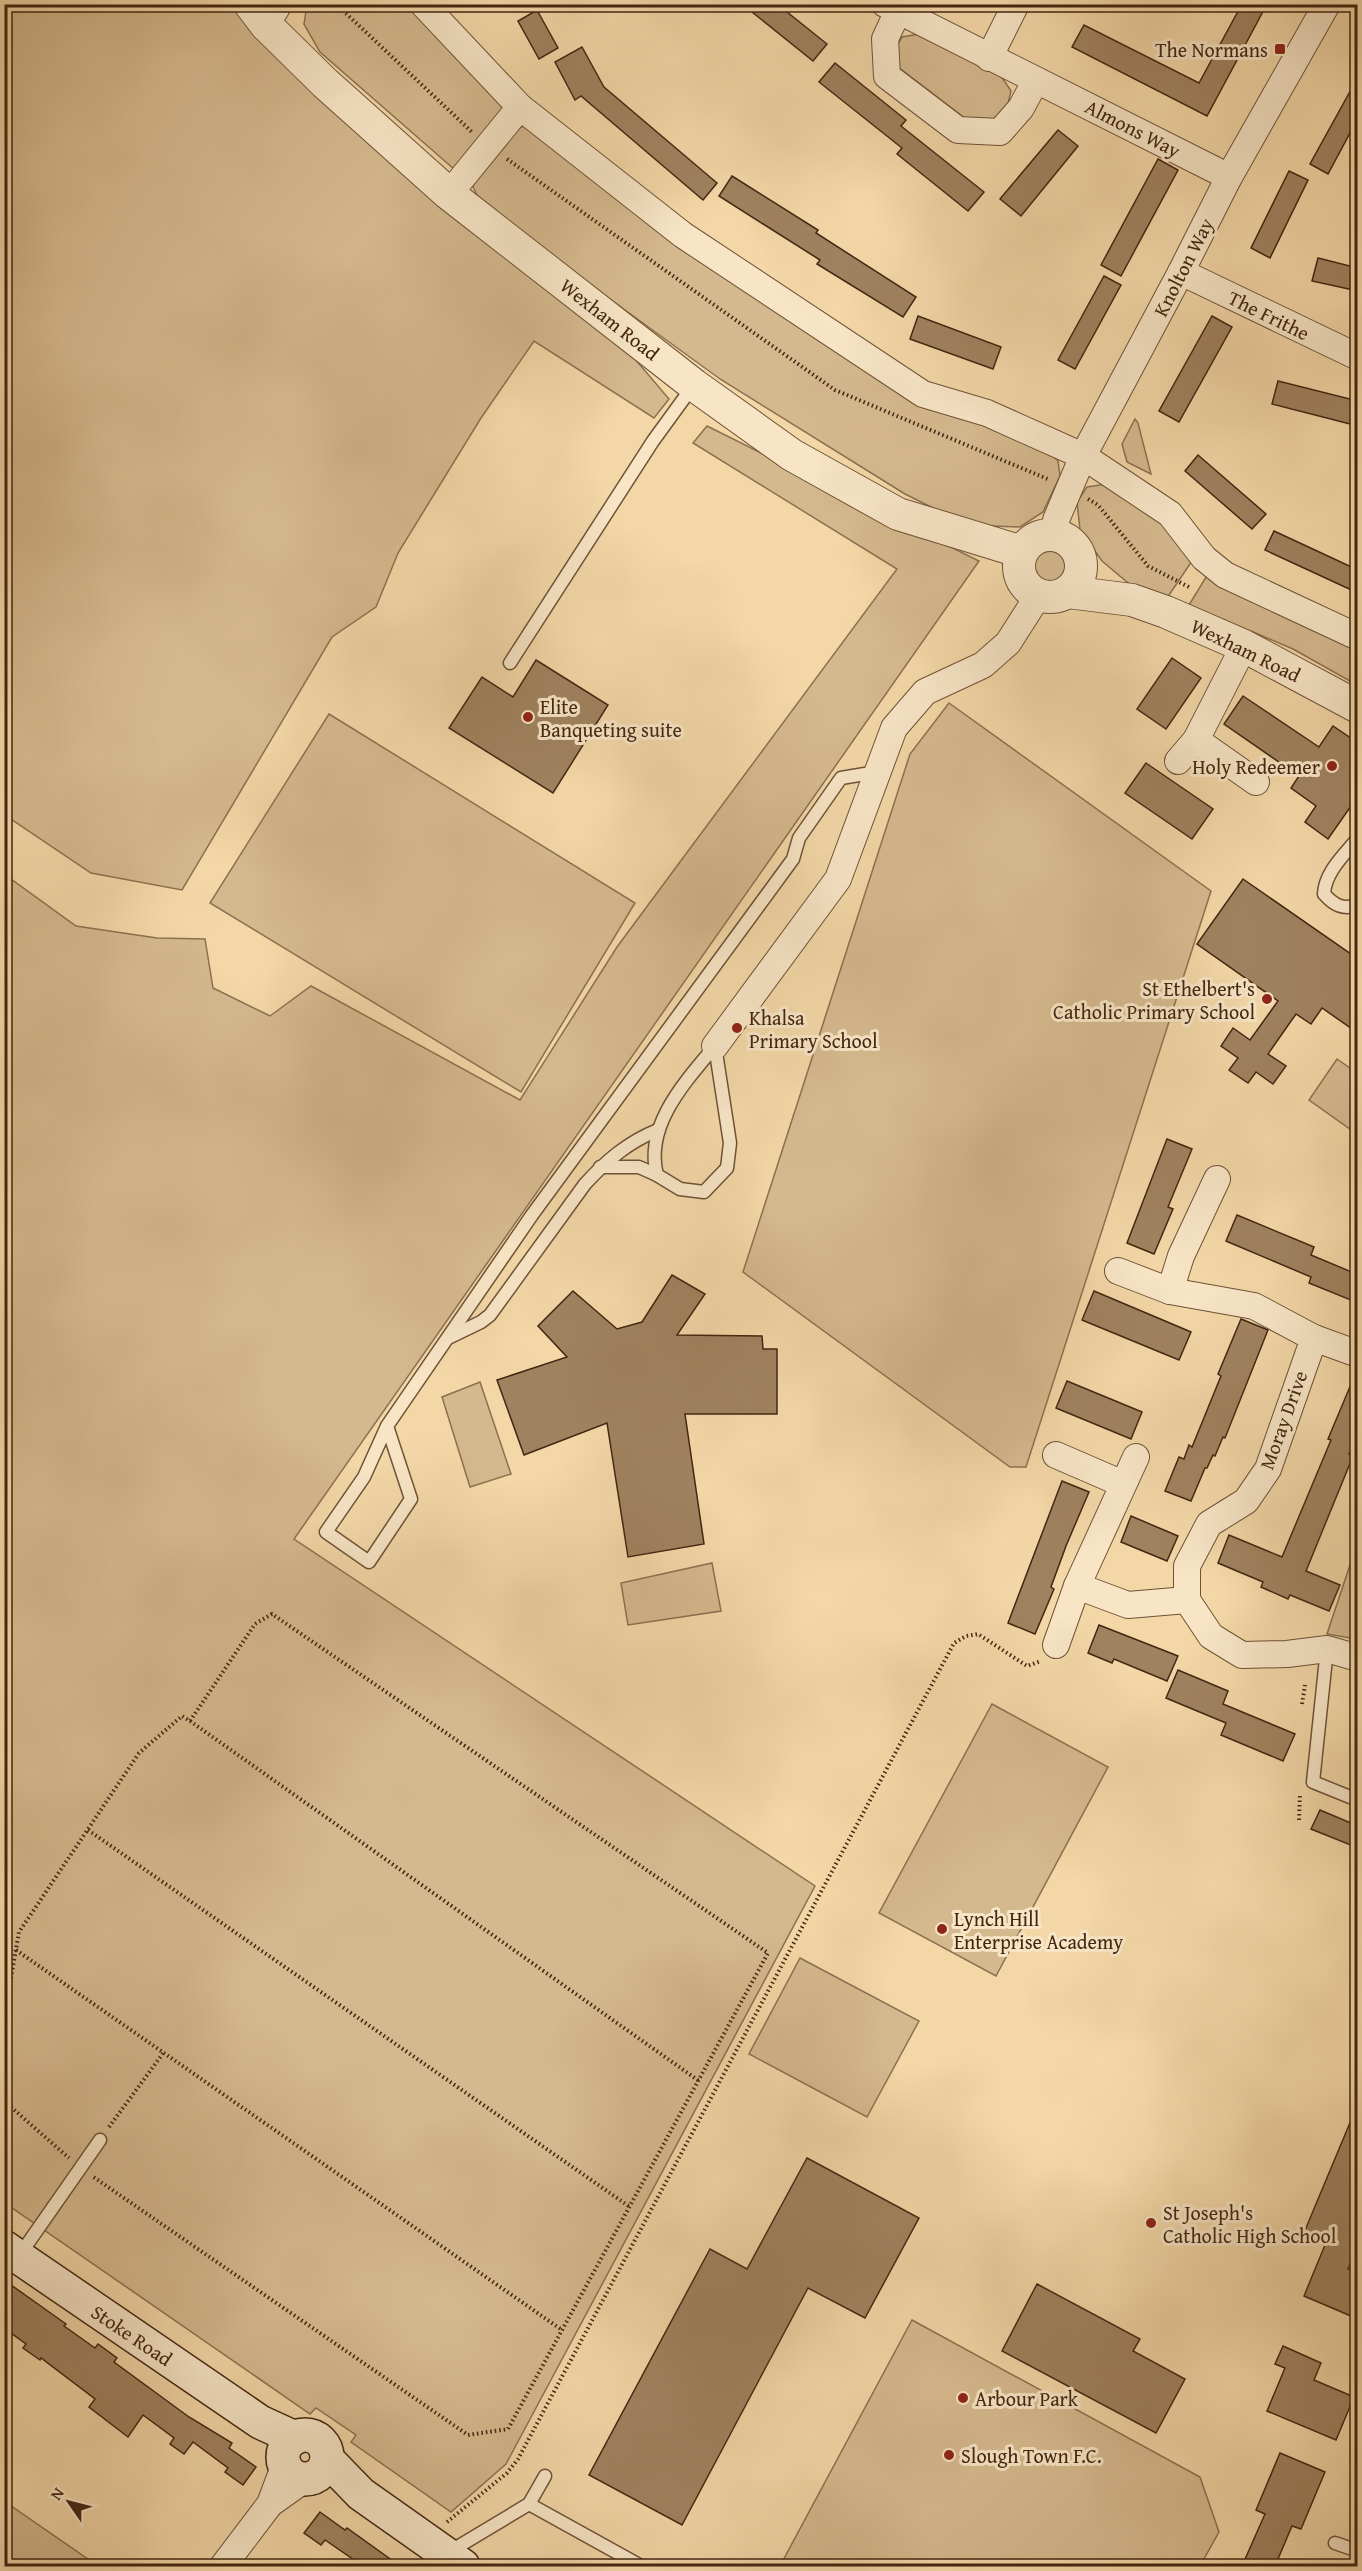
<svg xmlns="http://www.w3.org/2000/svg" width="1362" height="2571" font-family="'Gentium Book Plus',serif">
<style>
.green{fill:#d5b98e;stroke:#8c7050;stroke-width:1.5}
.building{fill:#9f825f;stroke:#432611;stroke-width:1.5}
.lines{fill:none;stroke-linecap:round;stroke-linejoin:round}
.service-casing{stroke:#6f5236;stroke-width:15}
.minor-casing{stroke:#6f5236;stroke-width:28}
.tertiary-casing{stroke:#6f5236;stroke-width:34}
.secondary-casing{stroke:#432611;stroke-width:36}
.path{stroke:#432611;stroke-width:4;stroke-dasharray:1.5 3;stroke-linecap:butt}
.service{stroke:#f7e5c6;stroke-width:12}
.minor{stroke:#f7e5c6;stroke-width:26}
.tertiary{stroke:#f7e5c6;stroke-width:32}
.secondary{stroke:#f7e5c6;stroke-width:33}
.poi-dot{fill:#8f2418;stroke:#f7e5c6;stroke-width:2}
.labels{text-anchor:middle;dominant-baseline:central;stroke-width:6;stroke-linejoin:round;paint-order:stroke}
.poi-label{font-size:20px;fill:#432611;stroke:#f7e5c6;text-anchor:start}
.street-label{font-size:20px;fill:#432611;stroke:#f7e5c6}
</style>
<rect width="100%" height="100%" fill="#f3d7a7"/>
<filter id="stains"><feTurbulence type="fractalNoise" baseFrequency=".00333" numOctaves="4"/><feColorMatrix values="0 0 0 0 .2 0 0 0 0 .09 0 0 0 0 .02 0 0 0 .5 -.17"/></filter>
<radialGradient id="worn" r=".72"><stop offset=".6" stop-color="#630" stop-opacity="0"/><stop offset="1" stop-color="#630" stop-opacity=".3"/></radialGradient>
<!-- green -->
<g class="green">
<polygon points="4,5 242,5 629,352 669,399 654,418 534,341 481,418 398,553 376,607 332,637 182,890 91,873 5,815"/>
<polygon points="307,5 406,5 503,108 455,170 320,52 304,24"/>
<polygon points="919,34 999,73 1011,91 1007,108 992,120 966,119 898,67 894,51 902,37"/>
<polygon points="528,125 990,426 1044,448 1058,461 1060,476 1043,512 1020,527 967,525 905,494 720,379 483,207 473,187 478,167 511,130"/>
<polygon points="1135,419 1138,423 1151,474 1127,462 1122,444"/>
<polygon points="707,426 979,561 294,1539 815,1886 506,2464 451,2512 351,2442 356,2435 316,2408 310,2414 5,2203 4,874 76,926 157,938 205,939 213,988 270,1016 311,986 520,1100 617,947 897,569 693,443"/>
<polygon points="1107,484 1164,524 1192,561 1165,601 1133,587 1102,561 1080,530 1077,502 1087,487"/>
<circle cx="1050" cy="566" r="15"/>
<polygon points="1208,574 1357,647 1357,685 1293,649 1189,605"/>
<polygon points="949,703 1211,891 1026,1467 1010,1467 743,1272 910,754"/>
<polygon points="329,714 635,903 521,1092 210,903"/>
<polygon points="1337,1059 1357,1073 1357,1134 1309,1100"/>
<polygon points="480,1382 511,1474 470,1487 442,1397"/>
<polygon points="1357,1544 1357,1619 1350,1638 1327,1634"/>
<polygon points="712,1563 721,1611 628,1625 621,1583"/>
<polygon points="992,1704 1108,1767 996,1976 879,1913"/>
<polygon points="800,1958 919,2021 867,2117 749,2054"/>
<polygon points="912,2320 1200,2477 1219,2532 1200,2566 780,2566"/>
<polygon points="4,2501 98,2566 5,2566"/>
</g>
<!-- building -->
<g class="building">
<polygon points="742,4 777,4 827,44 813,61"/>
<polygon points="1242,4 1267,4 1207,116 1072,47 1084,25 1199,83"/>
<polygon points="537,10 558,48 539,59 518,21"/>
<polygon points="582,47 604,87 717,183 703,200 581,96 575,100 555,62"/>
<polygon points="835,63 906,120 901,126 984,192 968,211 897,154 902,148 819,82"/>
<polygon points="1358,77 1358,118 1328,174 1310,164"/>
<polygon points="1058,130 1078,146 1021,216 1000,199"/>
<polygon points="1158,159 1178,170 1121,276 1101,265"/>
<polygon points="1289,171 1308,180 1270,258 1251,248"/>
<polygon points="732,176 818,230 816,233 916,297 903,317 817,264 820,260 719,196"/>
<polygon points="1318,258 1358,268 1358,291 1312,281"/>
<polygon points="1104,276 1121,285 1075,369 1058,360"/>
<polygon points="918,316 1001,347 993,369 910,339"/>
<polygon points="1212,316 1232,327 1179,422 1159,411"/>
<polygon points="1278,381 1358,401 1358,426 1272,404"/>
<polygon points="1198,455 1266,514 1252,529 1185,471"/>
<polygon points="1274,531 1358,570 1358,593 1265,550"/>
<polygon points="1172,658 1201,678 1166,729 1137,709"/>
<polygon points="536,660 608,705 553,793 449,728 482,677 513,697"/>
<polygon points="1243,696 1319,747 1333,726 1358,743 1358,796 1328,839 1305,822 1316,806 1291,788 1299,776 1224,724"/>
<polygon points="1146,763 1213,809 1192,839 1125,793"/>
<polygon points="1243,879 1358,959 1358,1033 1322,1008 1311,1024 1296,1014 1268,1054 1286,1066 1273,1084 1256,1072 1248,1083 1229,1070 1238,1058 1221,1046 1233,1028 1250,1040 1278,1001 1197,944"/>
<polygon points="1167,1139 1192,1149 1168,1207 1173,1209 1154,1254 1127,1243"/>
<polygon points="1237,1215 1314,1247 1311,1255 1354,1273 1351,1281 1358,1283 1358,1303 1309,1283 1311,1277 1226,1241"/>
<polygon points="672,1275 705,1294 677,1335 762,1336 763,1349 777,1349 777,1414 685,1414 704,1544 628,1557 607,1423 524,1455 497,1380 567,1357 538,1326 573,1291 617,1329 642,1322"/>
<polygon points="1094,1291 1191,1332 1179,1360 1082,1320"/>
<polygon points="1241,1319 1268,1330 1225,1438 1223,1437 1215,1456 1213,1455 1207,1468 1205,1468 1191,1501 1165,1491 1179,1457 1184,1459 1189,1445 1192,1447 1221,1376 1218,1374"/>
<polygon points="1357,1370 1358,1435 1349,1454 1353,1456 1306,1571 1340,1585 1329,1611 1290,1595 1288,1599 1261,1587 1263,1582 1218,1563 1229,1535 1282,1557 1331,1440 1328,1439"/>
<polygon points="1067,1381 1142,1412 1131,1439 1056,1408"/>
<polygon points="1062,1481 1089,1492 1066,1546 1051,1587 1054,1589 1035,1634 1008,1623"/>
<polygon points="1131,1516 1178,1536 1167,1561 1121,1542"/>
<polygon points="1099,1625 1178,1656 1167,1681 1114,1659 1112,1663 1088,1653"/>
<polygon points="1178,1670 1228,1691 1223,1704 1295,1734 1283,1761 1221,1735 1226,1723 1166,1698"/>
<polygon points="1320,1810 1358,1826 1358,1848 1311,1829"/>
<polygon points="1357,2106 1358,2247 1348,2269 1358,2272 1358,2319 1304,2296 1325,2245 1303,2235"/>
<polygon points="807,2158 919,2218 865,2318 808,2288 682,2525 589,2475 710,2249 747,2269"/>
<polygon points="4,2280 66,2324 64,2326 95,2348 98,2344 117,2358 114,2362 189,2417 232,2443 229,2448 256,2467 243,2485 225,2472 228,2468 193,2442 184,2454 170,2444 174,2438 143,2415 128,2437 89,2407 95,2399 41,2358 40,2360 23,2348 26,2344 4,2328"/>
<polygon points="1037,2284 1140,2339 1133,2351 1185,2379 1156,2433 1002,2351"/>
<polygon points="1283,2346 1321,2363 1314,2380 1354,2397 1336,2440 1267,2411 1285,2368 1275,2364"/>
<polygon points="1280,2453 1325,2472 1301,2529 1292,2526 1275,2566 1242,2566 1265,2514 1256,2510"/>
<polygon points="320,2512 345,2530 347,2528 400,2566 363,2566 325,2540 321,2545 304,2533"/>
</g>
<g class="lines">
<!-- service casing -->
<g class="service-casing">
<g id="service">
<polyline points="510,663 653,441 693,386"/>
<path d="M1358,838C1344,855 1325,872 1324,894C1334,905 1342,910 1358,905"/>
<path d="M715,1046L730,1143L727,1168L704,1192L680,1189L657,1175C644,1125 686,1081 715,1046Z"/>
<polyline points="600,1167 639,1167 657,1175"/>
<path d="M450,1337L481,1322L490,1315L585,1184C606,1161 628,1142 658,1130"/>
<polyline points="387,1426 411,1499 369,1562 326,1532 364,1477 387,1426 532,1215 793,859 799,838 841,778 877,772"/>
<polyline points="1327,1649 1313,1782 1355,1799"/>
<polyline points="19,2256 100,2140"/>
<polyline points="529,2504 545,2476"/>
<polyline points="1335,2543 1358,2551"/>
<polyline points="449,2552 529,2504 641,2566"/>
</g>
</g>
<!-- minor casing -->
<g class="minor-casing">
<g id="minor">
<polyline points="423,4 520,107 683,235 923,394 987,413 1083,456 1170,514 1204,558 1225,575 1358,637"/>
<polyline points="885,4 1229,177"/>
<polyline points="898,11 885,39 887,76 958,130 1000,132 1021,108 1036,80"/>
<polyline points="266,25 279,4"/>
<polyline points="989,58 1016,4"/>
<polyline points="449,194 520,107"/>
<polyline points="1181,272 1358,357"/>
<polyline points="1057,536 1056,520 1083,456 1181,272 1229,177 1327,4"/>
<polyline points="1244,646 1196,740 1256,782"/>
<polyline points="1178,761 1196,740"/>
<polyline points="715,1046 838,879 894,728 925,692 983,665 1008,643 1038,596"/>
<polyline points="1118,1271 1170,1291 1254,1306 1314,1338 1358,1354"/>
<polyline points="1170,1291 1181,1256 1217,1179"/>
<polyline points="1314,1338 1268,1469 1246,1501 1209,1524 1187,1566 1187,1600 1211,1636 1242,1655 1287,1654 1327,1649 1358,1658"/>
<polyline points="1056,1455 1123,1484"/>
<polyline points="1077,1586 1128,1605 1187,1600"/>
<polyline points="1056,1645 1077,1586 1136,1457"/>
<polyline points="270,2504 305,2479"/>
<polyline points="223,2566 270,2504 285,2464"/>
</g>
</g>
<!-- tertiary casing -->
<g class="tertiary-casing">
<g id="tertiary">
<polyline points="250,4 266,25 325,83 449,194 694,385 792,455 898,514 1022,552"/>
<circle cx="1050" cy="566" r="31"/>
<polyline points="1068,592 1132,600 1166,612 1244,646 1358,707"/>
</g>
</g>
<!-- secondary casing -->
<g class="secondary-casing">
<g id="secondary">
<polyline points="4,2247 260,2422 295,2438"/>
<circle cx="305" cy="2457" r="22"/>
<polyline points="327,2459 361,2494 463,2566"/>
</g>
</g>
<!-- path -->
<g class="path">
<polyline points="336,4 472,132"/>
<polyline points="507,159 835,390 1050,480"/>
<polyline points="1088,499 1098,505 1148,566 1189,587"/>
<polyline points="1302,1704 1305,1685"/>
<polyline points="190,1721 699,2081"/>
<polyline points="1299,1820 1300,1793"/>
<polyline points="88,1830 630,2207"/>
<polyline points="16,1950 562,2330"/>
<polyline points="4,2018 19,1932 139,1753 182,1716 190,1721 255,1624 272,1614 768,1953 508,2429 468,2435 92,2176"/>
<polyline points="4,2101 69,2158"/>
<polyline points="109,2127 164,2052"/>
<polyline points="447,2522 507,2473 518,2459 954,1643 966,1636 978,1634 1027,1666 1041,1661"/>
</g>
<!-- service -->
<use href="#service" class="service"/>
<!-- minor -->
<use href="#minor" class="minor"/>
<!-- tertiary -->
<use href="#tertiary" class="tertiary"/>
<!-- secondary -->
<use href="#secondary" class="secondary"/>
</g>
<!-- markers -->
<g class="poi-dot">
<rect x="1274" y="43" width="12" height="12" rx="3"/>
<circle cx="528" cy="717" r="6"/>
<circle cx="1332" cy="766" r="6"/>
<circle cx="1267" cy="999" r="6"/>
<circle cx="737" cy="1028" r="6"/>
<circle cx="942" cy="1929" r="6"/>
<circle cx="1151" cy="2223" r="6"/>
<circle cx="963" cy="2398" r="6"/>
<circle cx="949" cy="2455" r="6"/>
</g>
<g class="labels">
<!-- poi labels -->
<g class="poi-label">
<text x="1268" y="49" text-anchor="end">The Normans</text>
<text x="540" y="706">Elite<tspan x="540" dy="23">Banqueting suite</tspan></text>
<text x="1320" y="766" text-anchor="end">Holy Redeemer</text>
<text x="1255" y="988" text-anchor="end">St Ethelbert's<tspan x="1255" dy="23">Catholic Primary School</tspan></text>
<text x="749" y="1017">Khalsa<tspan x="749" dy="23">Primary School</tspan></text>
<text x="954" y="1918">Lynch Hill<tspan x="954" dy="23">Enterprise Academy</tspan></text>
<text x="1163" y="2212">St Joseph's<tspan x="1163" dy="23">Catholic High School</tspan></text>
<text x="975" y="2398">Arbour Park</text>
<text x="961" y="2455">Slough Town F.C.</text>
</g>
<!-- street labels -->
<g class="street-label">
<text transform="translate(1133 128) rotate(27)">Almons Way</text>
<text transform="translate(1183 267) rotate(-63)">Knolton Way</text>
<text transform="translate(1269 315) rotate(26)">The Frithe</text>
<text transform="translate(610 319) rotate(38)">Wexham Road</text>
<text transform="translate(1246 650) rotate(26)">Wexham Road</text>
<text transform="translate(1283 1420) rotate(-70)">Moray Drive</text>
<text transform="translate(132 2335) rotate(34)">Stoke Road</text>
</g>
</g>
<!-- margin -->
<rect width="1362" height="2571" fill="none" stroke="#f3d7a7" stroke-width="24"/>
<rect x="6" y="6" width="1350" height="2559" fill="none" stroke="#432611" stroke-width="3"/>
<rect x="12" y="12" width="1338" height="2547" fill="none" stroke="#432611" stroke-width="1.5"/>
<!-- north arrow -->
<g transform="translate(69 2502) rotate(305)" stroke="#f7e5c6" stroke-width="4.5" paint-order="stroke">
<path d="M0-4.5L10 22L0 15L-10 22Z" fill="#432611"/>
<text y="-9" font-size="16" font-weight="bold" text-anchor="middle" fill="#432611">N</text>
</g>
<rect width="100%" height="100%" filter="url(#stains)"/>
<rect width="100%" height="100%" fill="url(#worn)"/>
</svg>
